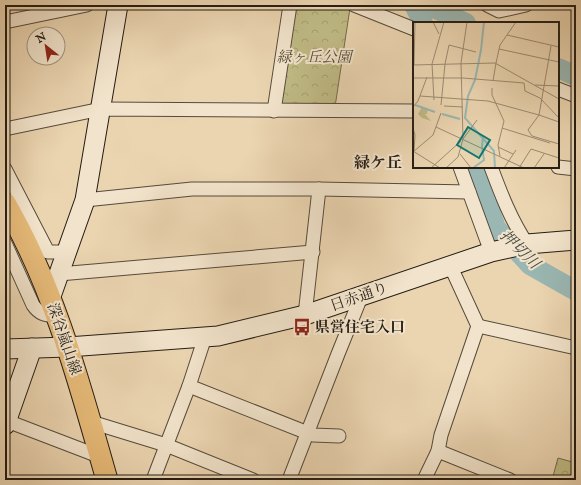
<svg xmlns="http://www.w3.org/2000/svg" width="581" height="485" font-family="'IM FELL English','Noto Serif JP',serif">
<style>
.forest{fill:url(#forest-crowns);stroke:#726c4d}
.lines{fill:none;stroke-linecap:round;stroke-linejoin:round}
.river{stroke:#9ab7b3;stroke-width:20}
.street-casing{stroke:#564b3b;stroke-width:15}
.secondary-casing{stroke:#251d14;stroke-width:21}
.primary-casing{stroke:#251d14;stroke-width:23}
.street{stroke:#f2e4cc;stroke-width:13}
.secondary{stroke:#f2e4cc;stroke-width:19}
.primary{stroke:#e6ba78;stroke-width:21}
.labels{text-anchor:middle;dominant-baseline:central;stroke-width:4;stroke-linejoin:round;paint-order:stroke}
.park-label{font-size:15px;font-style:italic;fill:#544c36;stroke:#f2e4cc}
.street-label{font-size:15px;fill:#251d14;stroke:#f2e4cc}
.poi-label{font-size:15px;font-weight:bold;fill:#251d14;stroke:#f2e4cc;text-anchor:start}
.neighbourhood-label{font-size:16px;font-weight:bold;fill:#251d14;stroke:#f2e4cc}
.water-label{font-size:16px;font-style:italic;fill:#484b44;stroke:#f2e4cc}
.inset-river{fill:none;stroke:#9ab7b3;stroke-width:2}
.inset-road{fill:none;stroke:#9c8b72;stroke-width:1}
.view{fill:#0f766e;fill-opacity:0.15;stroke:#0f766e;stroke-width:2}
.inset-edge{fill:none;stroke:#251d14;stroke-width:2}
</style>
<defs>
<pattern id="forest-crowns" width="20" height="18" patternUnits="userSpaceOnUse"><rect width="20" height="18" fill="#c0bb86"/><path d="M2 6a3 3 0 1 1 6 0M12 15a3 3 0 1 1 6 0" fill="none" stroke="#a5a073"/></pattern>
</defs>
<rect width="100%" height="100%" fill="#ebd5b1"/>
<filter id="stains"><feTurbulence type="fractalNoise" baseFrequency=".005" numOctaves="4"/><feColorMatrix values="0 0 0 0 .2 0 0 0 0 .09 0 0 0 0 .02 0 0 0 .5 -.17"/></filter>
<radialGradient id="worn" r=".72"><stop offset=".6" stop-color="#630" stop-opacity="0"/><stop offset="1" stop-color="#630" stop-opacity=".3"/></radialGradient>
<!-- forest -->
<g class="forest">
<polygon points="294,5 343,5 350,8 335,107 279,106"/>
<polygon points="558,458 576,463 576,480 552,480"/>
</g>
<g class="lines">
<!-- river -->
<g class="river">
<polyline points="414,5 423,23"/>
<polyline points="427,5 466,23"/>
<polyline points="558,68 576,76"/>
<polyline points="475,167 496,228 530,265 576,291"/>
</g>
<!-- street casing -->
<g class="street-casing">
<g id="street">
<polyline points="354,5 414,29"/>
<polyline points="487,5 499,11 526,5"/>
<polyline points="5,22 87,5"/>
<polyline points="558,89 576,96"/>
<polyline points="274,111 290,5"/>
<polyline points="5,129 101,109 414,111"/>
<polyline points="460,167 491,252"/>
<path d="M491,167C501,194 511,220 527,244"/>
<polyline points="558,167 576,169"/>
<polyline points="5,169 48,252 67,252"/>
<polyline points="85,200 192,189 319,189 469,192"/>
<path d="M5,243L33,305C39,314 45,315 56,316"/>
<polyline points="59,274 313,252"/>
<polyline points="305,315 319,189"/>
<polyline points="478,326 576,348"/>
<polyline points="189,386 313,435 339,436"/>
<polyline points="7,421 101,457"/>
<polyline points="91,422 166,445 253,480"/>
<polyline points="438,451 510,480"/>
<polyline points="153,480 189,386 205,337"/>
<polyline points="289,480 338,354 361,297"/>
<polyline points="424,480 438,451 441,435 478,326 450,265"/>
</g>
</g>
<!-- secondary casing -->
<g class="secondary-casing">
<g id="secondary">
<polyline points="50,299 85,200 118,5"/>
<polyline points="5,349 68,347 218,336 305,315 491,252 527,244 576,240"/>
<polyline points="5,425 32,348"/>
</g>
</g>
<!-- primary casing -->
<g class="primary-casing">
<path id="primary" d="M5,203C55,289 80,386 107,480"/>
</g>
<!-- street -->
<use href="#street" class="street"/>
<!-- secondary -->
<use href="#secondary" class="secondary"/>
<!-- primary -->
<use href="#primary" class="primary"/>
</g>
<!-- icons -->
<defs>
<g id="bus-bare" transform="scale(1.38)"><path d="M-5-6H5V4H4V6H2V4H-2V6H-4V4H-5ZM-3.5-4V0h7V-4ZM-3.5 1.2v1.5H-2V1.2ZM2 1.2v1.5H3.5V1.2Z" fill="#8f2418" stroke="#f2e4cc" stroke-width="2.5" paint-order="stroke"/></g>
</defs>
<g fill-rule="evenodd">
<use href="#bus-bare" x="302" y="327"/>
</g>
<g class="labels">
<!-- park labels -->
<g class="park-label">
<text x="314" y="57">緑ヶ丘公園</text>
</g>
<!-- street labels -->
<g class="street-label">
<text transform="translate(359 297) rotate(-19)">日赤通り</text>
<text transform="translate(64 339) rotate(71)">深谷嵐山線</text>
</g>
<!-- poi labels -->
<g class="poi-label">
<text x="315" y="327">県営住宅入口</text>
</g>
<!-- neighbourhood labels -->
<g class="neighbourhood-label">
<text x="378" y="164">緑ケ丘</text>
</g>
<!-- water labels -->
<g class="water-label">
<text transform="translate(519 250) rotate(44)">押切川</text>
</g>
</g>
<!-- overview -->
<g transform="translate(413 22)">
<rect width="146" height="146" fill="#ebd5b1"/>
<path d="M9,85L15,87L14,92H12L18,99L9,96L5,92Z" fill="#c0bb86"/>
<path class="inset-river" d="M71,0L68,28L62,58L55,74L52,96L81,129L82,146M2,83L22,90M29,92L47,97M60,146L71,138L69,125L70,114"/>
<path class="inset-road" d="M20,0L26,12M94,13L146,25M86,27L146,40M48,41L54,0M83,41L87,23L103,0M32,42L36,23L63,30M0,43L82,41L146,77M1,43L2,0M0,56H50L111,61L112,69L127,76L146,96M80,59L83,41M122,63L146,64M79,66V73L91,99L85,123L87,134M7,74L75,79L126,93L138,24M21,78L19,42L31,0M28,83L32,42M31,84L50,85M0,85L5,79L14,55M146,100L126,93L115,108L119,114L146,122M23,105L111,146M0,106L2,113L1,129M89,106L137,121M50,117L64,98M85,125L100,132M0,129L27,146M0,130L20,113L28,91M47,132L58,146M18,146L48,119M33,146L45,135L50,117L48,41M91,146L103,128M106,146L118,127L146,136M121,146L131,132"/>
<path class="view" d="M55,105L77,118L66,136L44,123Z"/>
<rect width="146" height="146" class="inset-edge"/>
</g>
<!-- margin -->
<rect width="581" height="485" fill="none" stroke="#ebd5b1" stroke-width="20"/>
<rect x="6" y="6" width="569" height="473" fill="none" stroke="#251d14" stroke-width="2"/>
<rect x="10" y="10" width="561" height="465" fill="none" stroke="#251d14"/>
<!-- north arrow -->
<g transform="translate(46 46) rotate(330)"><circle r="19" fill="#f2e4cc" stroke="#a09482"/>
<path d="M0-3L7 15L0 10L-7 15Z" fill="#8f2418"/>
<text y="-6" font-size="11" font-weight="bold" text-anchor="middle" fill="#251d14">N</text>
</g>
<rect width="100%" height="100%" filter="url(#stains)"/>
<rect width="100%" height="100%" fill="url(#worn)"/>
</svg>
